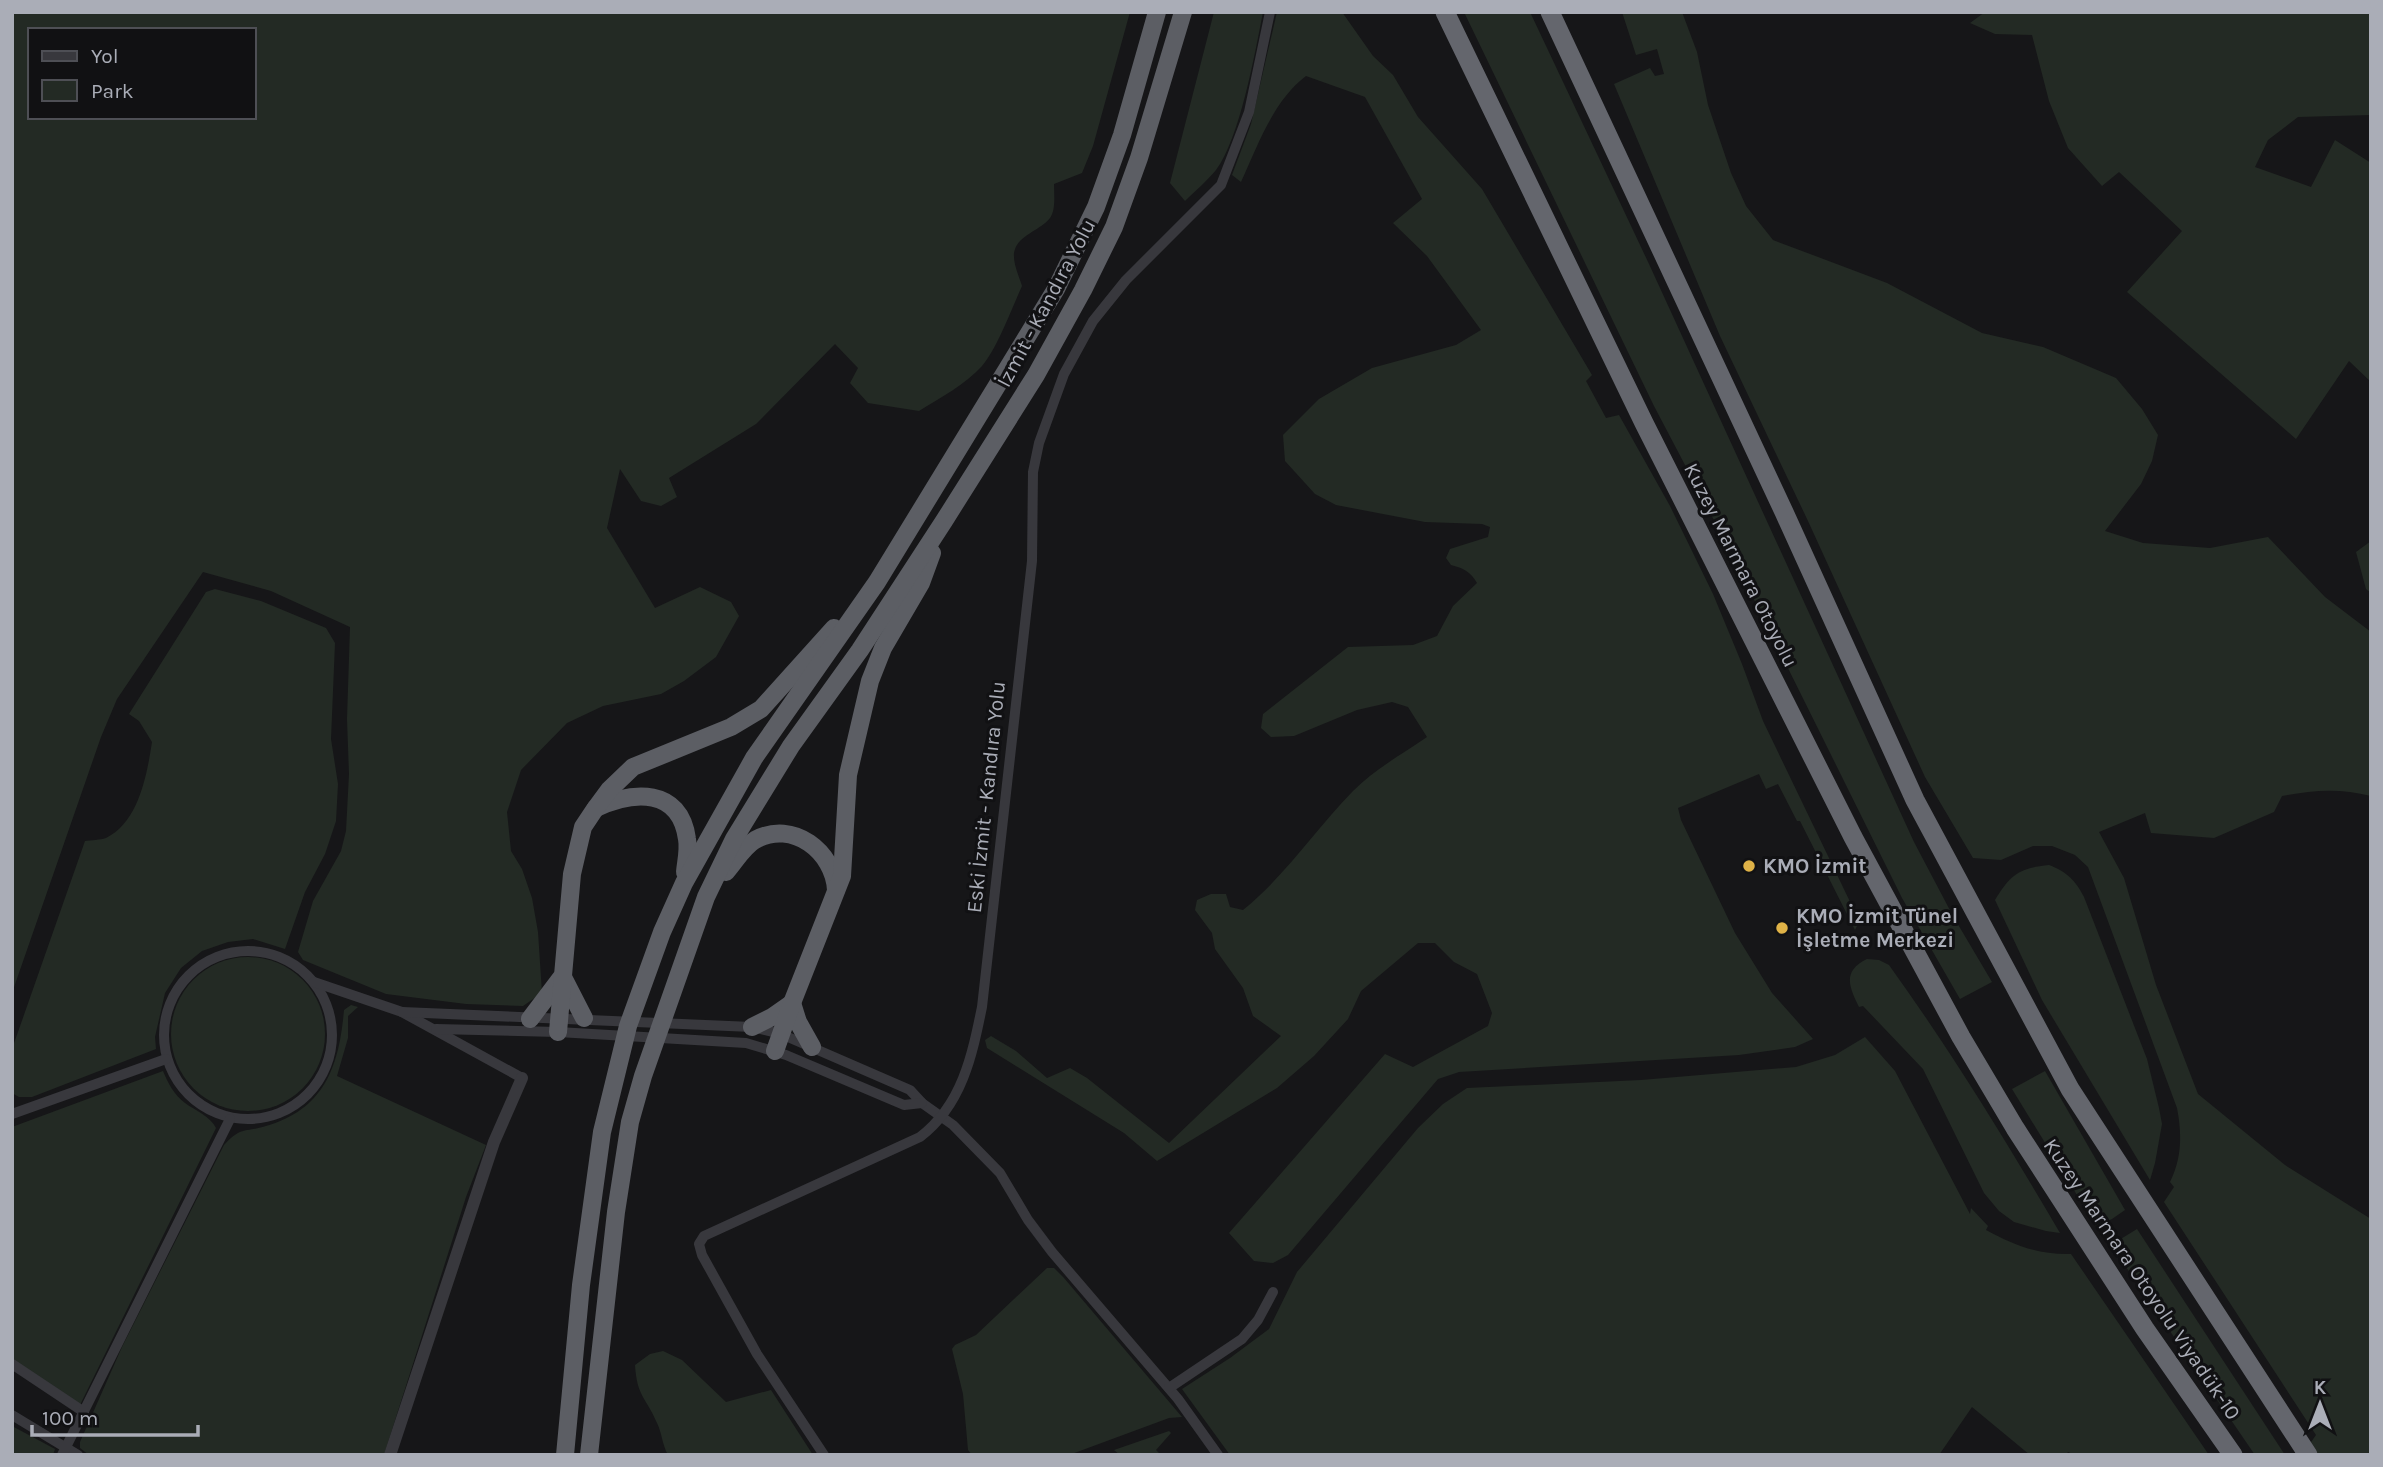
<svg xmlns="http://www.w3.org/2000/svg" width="2383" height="1467" font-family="Karla,sans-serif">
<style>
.green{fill:#232a24;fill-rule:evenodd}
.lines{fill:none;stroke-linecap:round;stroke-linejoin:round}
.minor{stroke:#38383d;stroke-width:10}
.tertiary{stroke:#38383d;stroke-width:12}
.trunk{stroke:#5c5e64;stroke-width:18}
.motorway{stroke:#64666d;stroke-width:19}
.poi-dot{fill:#dfb247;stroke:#111113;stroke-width:2.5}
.labels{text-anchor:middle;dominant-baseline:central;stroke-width:6;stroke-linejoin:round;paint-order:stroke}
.street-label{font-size:21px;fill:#aaadb7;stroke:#111113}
.poi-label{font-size:21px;font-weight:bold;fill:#aaadb7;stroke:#111113;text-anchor:start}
</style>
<rect width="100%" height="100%" fill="#161618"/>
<!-- green -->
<g class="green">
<path d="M12,12H1130L1093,146L1082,173L1054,184C1054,195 1056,209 1050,218C1040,231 1017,235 1014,253C1013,264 1019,276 1022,286C1012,308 997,349 982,366C966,384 940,398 919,411L868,403L850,383L858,368L835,344L756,424L669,478L677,497L661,506L641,501L620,469L607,528L655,608L700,587L731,602L739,616L716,657L684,681L661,694L603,706L567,723L521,770L507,812L511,851L522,869L532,898L538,932L542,993L523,1006L466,1004L386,994L303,960L298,952L313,901L341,851L346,831L349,774L347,719L350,627L271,591L203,572L117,699L101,737L12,993ZM30,30H254V117H30Z"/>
<path d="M1214,12H1263C1255,53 1240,138 1216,170C1207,181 1195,191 1185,201L1170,183Z"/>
<path d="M1277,12H1342L1373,56L1393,75L1418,117L1482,189L1592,375L1586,381L1606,418L1619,415L1670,506L1713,594L1742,664L1763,721L1854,910L1858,924L1855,930L1800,821H1797L1778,784L1766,789L1759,774L1678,808L1681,820L1735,933L1772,993L1813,1039L1795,1047L1739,1055L1459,1072L1438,1079L1288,1255L1273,1263L1254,1261L1229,1233L1385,1054L1413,1067L1488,1026L1492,1013L1477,974L1454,962L1435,943H1418L1361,991L1348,1019L1314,1056L1277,1088L1157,1161L1124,1133L987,1048L985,1040L991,1036L1016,1051L1047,1078L1070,1068L1087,1078L1169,1143L1281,1036L1253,1016L1243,988L1215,949L1212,933L1195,910L1197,900L1211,894H1226L1230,907L1243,910C1285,876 1315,830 1353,791C1374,770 1402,754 1427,737L1408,707L1392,702L1357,710L1294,736L1271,737L1261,728L1263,714L1348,647L1413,645L1437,636L1453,606L1477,583C1471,572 1463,568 1451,565L1446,558L1450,549L1488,537L1490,527L1482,524L1425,522L1336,505L1315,494L1285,461L1283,435L1319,399L1372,368L1456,345L1481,330L1427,256L1393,223L1422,199L1365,97L1306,76C1273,101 1258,145 1241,182L1232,175L1251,124Z"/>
<polygon points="1464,12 1530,12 1649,264 1914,842 1953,916 1992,982 1960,999 1902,898 1726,543 1654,406"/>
<path d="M1622,12H1682L1697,52L1708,105L1731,173L1746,206L1773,240L1887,283L1982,333L2043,347L2116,378L2142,409L2158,435L2152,461L2141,484L2105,531L2143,543L2210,548L2268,537L2325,597L2371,632V796C2340,788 2313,790 2282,796L2274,812L2214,838L2151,833L2145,813L2099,832L2124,878L2156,985L2198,1094L2285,1165L2371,1219V1455H2302L2316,1435L2164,1202L2174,1187L2170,1182C2182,1158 2182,1134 2177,1108L2088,867L2075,855L2052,846H2033L2001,860L1973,858L1925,777L1808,521L1720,336L1614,84L1650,68L1655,76L1664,74L1657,49L1636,55Z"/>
<polygon points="1985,12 2371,12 2371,115 2298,117 2268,140 2255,167 2311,187 2335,140 2371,163 2371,382 2349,361 2296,439 2127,292 2182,231 2119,172 2102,186 2068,148 2049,101 2032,35 1995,34 1970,23"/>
<polygon points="2371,541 2371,593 2366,589 2356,552"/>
<path d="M215,589L261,601L326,628L335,643L331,739L338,784L336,821L325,854L305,892L285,949L253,939L228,942L202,951L181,968L165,993L155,1037L156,1049L32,1097H19L12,1093V1049L85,841C91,840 100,840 106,838C139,822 147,774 152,742L139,721L129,714L206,592Z"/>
<path d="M2049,865C2067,872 2075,880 2084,897L2147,1059L2159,1108L2162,1124L2155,1163L2150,1180L2042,1000L1995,900C2010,875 2019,868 2049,865Z"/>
<circle cx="248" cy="1034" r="77"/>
<path d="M1867,959L1879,960L1889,965C1951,1051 2006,1141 2060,1233L2046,1231L2014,1222L1999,1211L1984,1193L1923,1069L1863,1006L1859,1007C1849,987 1842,971 1867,959Z"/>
<path d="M351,1005L358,1007L348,1016V1038L337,1076L486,1145L466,1197L384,1455H89L80,1448V1442L122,1347L224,1145C242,1126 244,1133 266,1126C325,1109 339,1066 344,1010Z"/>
<path d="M1865,1037L1895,1071L1970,1214L1971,1208L1988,1226L1986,1230C2014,1245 2038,1255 2071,1254L2209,1455H2075L2068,1452L2066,1455H2030L1972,1407L1939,1455H1230L1182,1389L1230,1358L1269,1329L1297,1272L1418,1128L1443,1104L1467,1088L1641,1080L1796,1067L1835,1055Z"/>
<path d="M163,1071C168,1083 174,1095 185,1103C196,1111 210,1116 216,1128L80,1405L12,1359V1127Z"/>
<polygon points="2045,1071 2125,1210 2112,1219 2096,1226 2012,1089"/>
<polygon points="2137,1229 2285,1455 2255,1455 2111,1245"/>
<polygon points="1047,1268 1054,1268 1064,1278 1182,1417 1169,1418 1069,1455 972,1455 968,1450 963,1394 952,1349 955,1345 976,1335"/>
<path d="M663,1351L682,1360L726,1402L771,1390L813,1455H668C662,1444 662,1433 657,1423C646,1397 637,1397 635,1365L650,1354Z"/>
<polygon points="12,1426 55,1449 53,1455 12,1455"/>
<polygon points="1169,1431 1171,1433 1156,1450 1161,1455 1120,1455 1114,1450"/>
</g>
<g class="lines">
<!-- minor -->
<g class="minor">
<circle cx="248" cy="1035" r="84"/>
<polyline points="314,982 402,1012 522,1078"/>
<polyline points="402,1012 752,1027 781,1034 910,1090 922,1103 953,1125 1000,1173 1028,1220 1052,1252 1178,1399 1218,1455"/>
<polyline points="436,1029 558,1032 746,1043 786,1055 904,1105 922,1103"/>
<polyline points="12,1114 166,1059"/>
<polyline points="12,1364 84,1412"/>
<polyline points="1169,1388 1242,1339 1258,1320 1273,1292"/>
<polyline points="12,1415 78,1455"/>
<polyline points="62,1455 230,1119"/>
<path d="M824,1455L757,1354L702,1255L699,1244L704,1236L920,1137C962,1105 972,1056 982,1007L1032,561L1033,472L1039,443L1064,374L1093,321L1126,280L1221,185L1249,112L1270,12"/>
</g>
<!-- tertiary -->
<polyline class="tertiary" points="390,1455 494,1142 522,1078"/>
<!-- trunk -->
<g class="trunk">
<path d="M596,808C633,791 680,787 687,839C689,850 686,861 685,872"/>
<path d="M726,872C735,862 743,847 755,840C793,819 834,852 836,890"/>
<polyline points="564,979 584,1018"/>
<polyline points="530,1019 561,978"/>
<polyline points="752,1027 772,1017 792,1003 798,1022 812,1047"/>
<polyline points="558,1032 572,874 583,827 595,809 609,790 633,767 731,727 761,709 834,628"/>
<polyline points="775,1051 792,1003 842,876 848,775 870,681 883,648 921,583 932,553"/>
<polyline points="565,1455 581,1285 602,1132 628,1026 662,932 684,883 754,758 877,582 1056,289 1096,207 1122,135 1157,12"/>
<polyline points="589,1455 616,1212 630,1122 643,1076 706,897 734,839 791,746 860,650 944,521 1036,375 1083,290 1114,227 1139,158 1183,12"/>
</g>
<!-- motorway -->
<g class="motorway">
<polyline points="1445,12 1644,423 1853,837 1961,1037 2015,1128 2145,1329 2233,1455"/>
<polyline points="1550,12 1784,512 1915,800 2070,1089 2308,1455"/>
</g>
</g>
<!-- markers -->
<g class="poi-dot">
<circle cx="1749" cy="866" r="7"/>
<circle cx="1782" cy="928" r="7"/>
</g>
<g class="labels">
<!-- street labels -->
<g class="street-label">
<text transform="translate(1046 303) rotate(-62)">İzmit - Kandıra Yolu</text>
<text transform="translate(1741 565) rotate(63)">Kuzey Marmara Otoyolu</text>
<text transform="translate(986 797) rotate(-84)">Eski İzmit - Kandıra Yolu</text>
<text transform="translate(2142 1279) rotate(56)">Kuzey Marmara Otoyolu Viyadük-10</text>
</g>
<!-- poi labels -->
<g class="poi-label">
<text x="1763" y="866">KMO İzmit</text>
<text x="1796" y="916">KMO İzmit Tünel<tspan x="1796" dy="24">İşletme Merkezi</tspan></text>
</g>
</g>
<!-- border -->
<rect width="2383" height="1467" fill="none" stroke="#aaadb7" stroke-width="28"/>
<!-- legend -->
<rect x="28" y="28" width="228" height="91" fill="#111113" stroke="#4e4f55" stroke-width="2"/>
<rect x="42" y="51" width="35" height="10" fill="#38383d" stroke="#4e4f55" stroke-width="2"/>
<text x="91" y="63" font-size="21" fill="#aaadb7">Yol</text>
<rect x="42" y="80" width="35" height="21" fill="#232a24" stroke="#4e4f55" stroke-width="2"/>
<text x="91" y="98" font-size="21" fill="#aaadb7">Park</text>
<!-- north arrow -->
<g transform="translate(2320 1404)" stroke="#111113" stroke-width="5" paint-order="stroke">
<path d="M0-5L12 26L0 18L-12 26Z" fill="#aaadb7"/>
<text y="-10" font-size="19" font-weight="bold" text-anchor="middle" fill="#aaadb7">K</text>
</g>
<!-- scale -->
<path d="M32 1425v10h166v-10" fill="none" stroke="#aaadb7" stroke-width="3.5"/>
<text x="42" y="1425" font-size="21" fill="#aaadb7" stroke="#111113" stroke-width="5" paint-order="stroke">100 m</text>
</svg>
